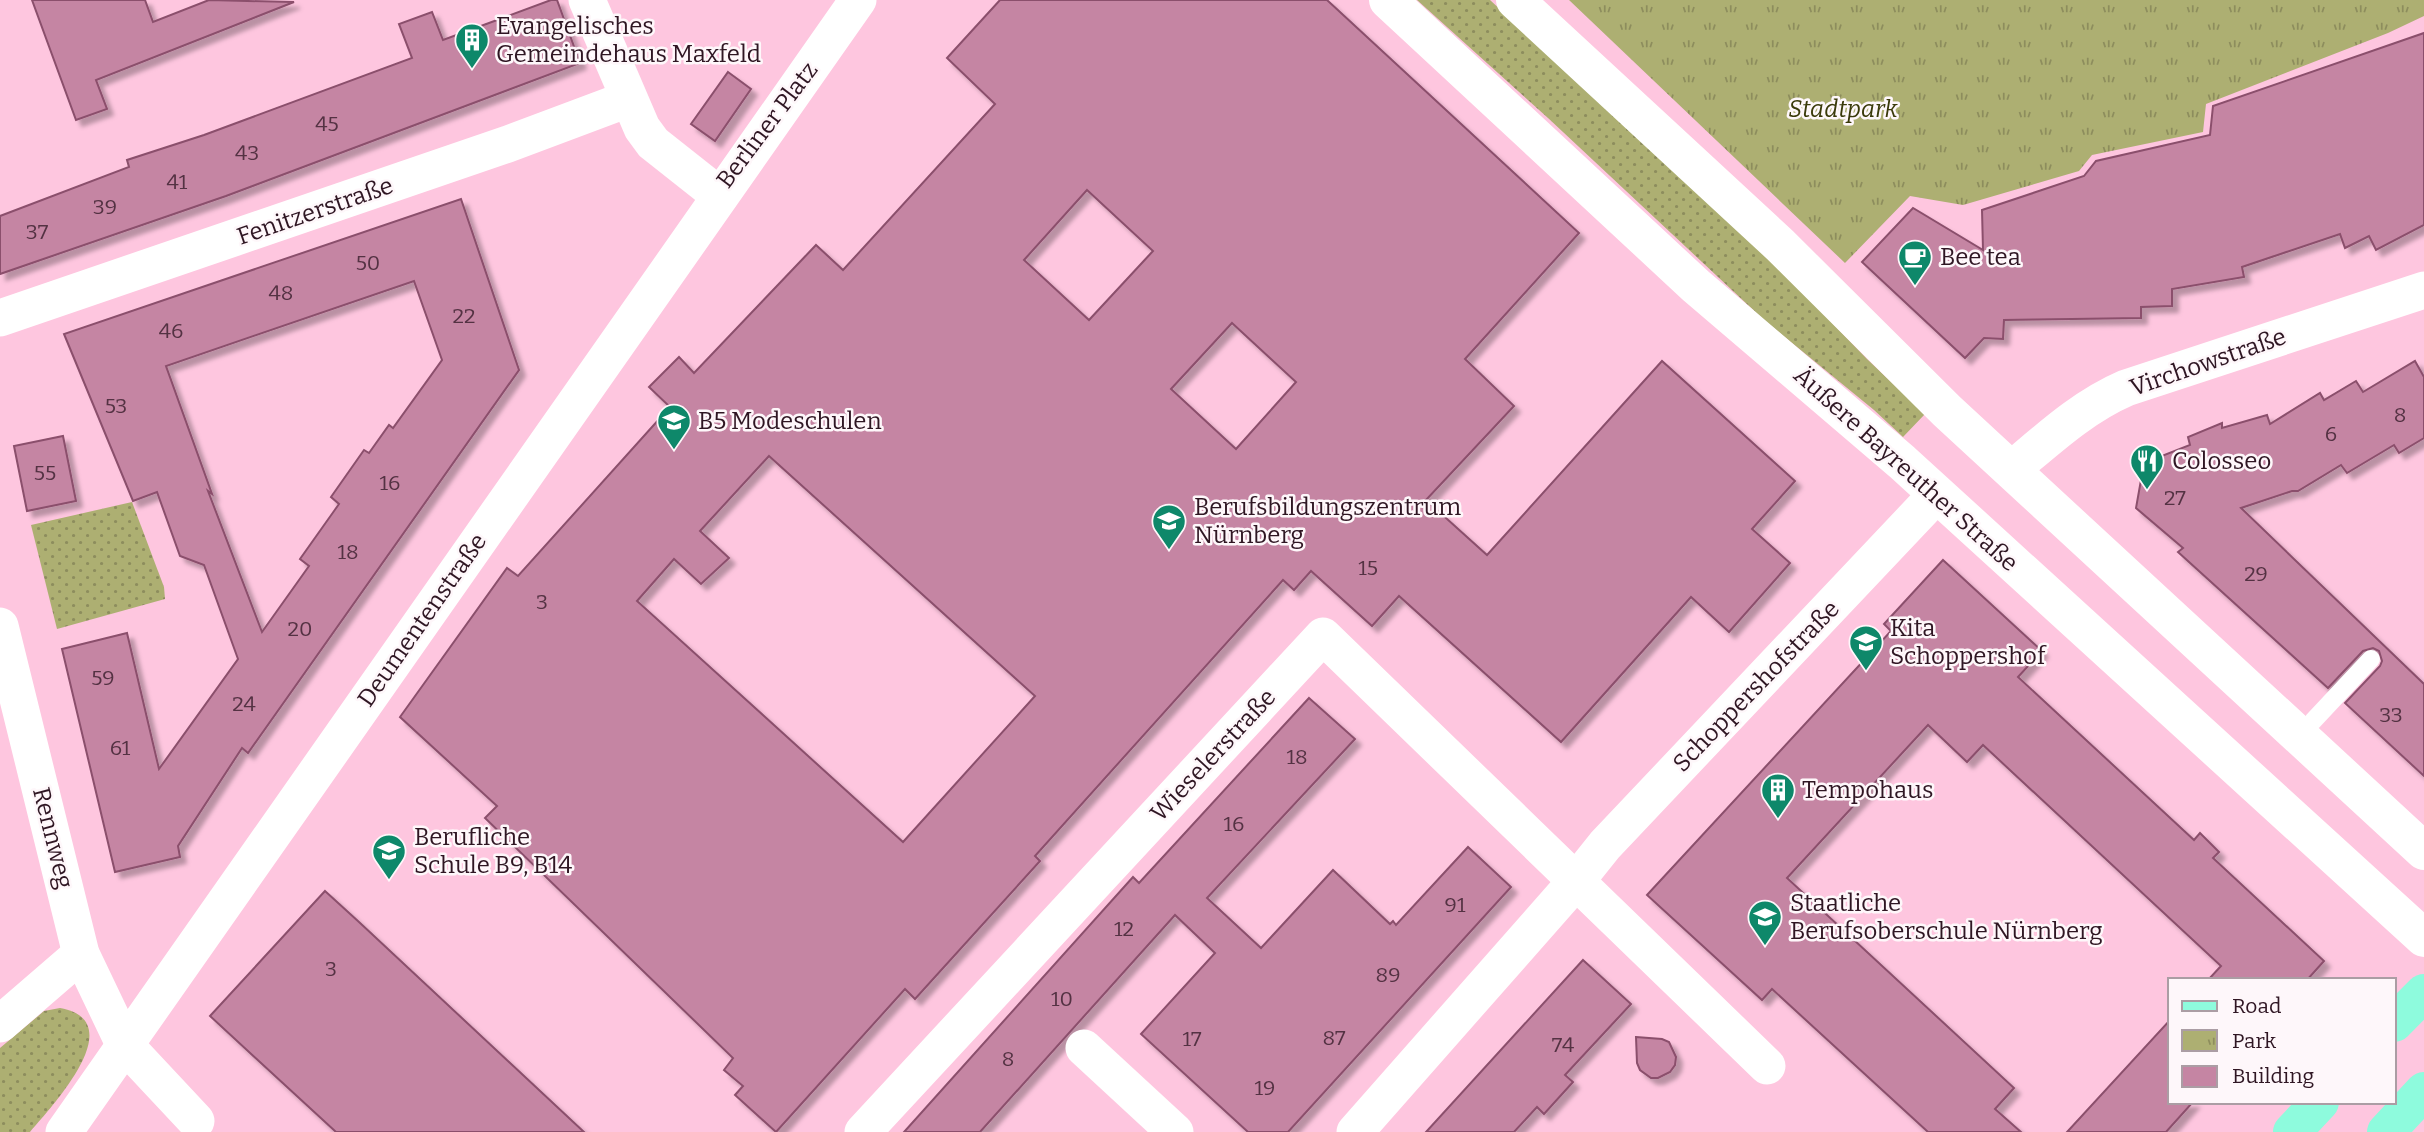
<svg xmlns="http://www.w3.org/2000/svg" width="2424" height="1132" font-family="Bitter,serif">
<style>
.grass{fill:url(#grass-dots)}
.park{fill:url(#park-tufts)}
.building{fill:#c585a3;stroke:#8b4f6c;stroke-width:2;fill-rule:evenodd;filter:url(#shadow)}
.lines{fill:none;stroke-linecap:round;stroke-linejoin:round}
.lane{stroke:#fff;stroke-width:18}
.street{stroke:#fff;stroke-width:37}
.secondary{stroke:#fff;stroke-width:38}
.primary{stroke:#8efbdd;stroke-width:38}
.labels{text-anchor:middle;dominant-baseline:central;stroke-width:5;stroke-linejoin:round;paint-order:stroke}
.number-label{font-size:21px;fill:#543243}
.poi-label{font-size:24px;fill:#2f1623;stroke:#fef7fa;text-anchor:start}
.park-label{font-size:24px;font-style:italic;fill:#3a3a0a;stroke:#fef7fa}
.street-label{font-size:24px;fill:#2f1623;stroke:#fef7fa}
</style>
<defs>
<pattern id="grass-dots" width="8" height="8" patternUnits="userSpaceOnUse" patternTransform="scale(1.75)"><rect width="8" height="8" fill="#adaf72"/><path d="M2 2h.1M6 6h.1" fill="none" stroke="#8d8d5d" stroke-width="1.8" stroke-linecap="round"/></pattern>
<pattern id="park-tufts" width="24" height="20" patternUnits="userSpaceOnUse" patternTransform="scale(1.75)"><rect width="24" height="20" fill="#adaf72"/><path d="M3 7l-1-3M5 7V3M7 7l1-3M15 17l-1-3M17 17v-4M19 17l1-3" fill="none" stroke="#8d8d5d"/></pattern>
<filter id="shadow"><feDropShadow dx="6" dy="6" stdDeviation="2" flood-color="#0004"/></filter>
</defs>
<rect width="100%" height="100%" fill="#fec6df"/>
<!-- grass -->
<g class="grass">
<polygon points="1417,0 1490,0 1778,267 1867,359 1925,414 1903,437 1874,410 1764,320 1548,118"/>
<polygon points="132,502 164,587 165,599 57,629 31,525"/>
<path d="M60,1008C132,1021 52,1106 30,1132H0V1048L44,1011Z"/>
</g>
<!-- park -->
<polygon class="park" points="1569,0 2424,0 2424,16 2388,33 2206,104 2203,132 2092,155 2079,171 1963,205 1910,196 1845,263"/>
<!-- building -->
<g class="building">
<polygon points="32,0 145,0 153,22 209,0 294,2 96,80 107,109 76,120"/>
<polygon points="551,0 557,0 580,63 226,196 0,274 0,216 129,167 127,160 204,135 412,58 399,24 432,12 443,40"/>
<path d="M1000,0H1327L1579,233L1465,359L1514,406L1426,500L1487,555L1662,361L1795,481L1752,529L1790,563L1729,632L1691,597L1561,742L1399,596L1372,626L1311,571L1294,590L1283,580L1035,856L1040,861L915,999L905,989L776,1132L735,1095L743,1086L724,1070L733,1058L485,818L497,806L400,717L507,568L518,576L670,407L649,387L679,357L694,373L816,245L843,270L995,104L947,58ZM1087,190L1153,251L1089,320L1024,260ZM1232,323L1296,382L1236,449L1171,389ZM769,456L1035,696L903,842L637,601L674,559L701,584L729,558L700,531Z"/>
<polygon points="2424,33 2424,225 2376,250 2369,236 2345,248 2340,234 2242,267 2244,277 2172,289 2172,306 2141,307 2141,318 2004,320 2003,339 1984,338 1965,358 1862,262 1913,208 1983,250 1982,210 2084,176 2096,161 2210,135 2213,106"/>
<polygon points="728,72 751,89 715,141 691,124"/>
<path d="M461,199L519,370L248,753L242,748L178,846L180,857L115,872L62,649L127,633L159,769L238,659L204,565L180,556L157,492L133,501L64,334ZM414,281L442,360L393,428L389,425L369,453L364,450L331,497L339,504L300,559L309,566L262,632L208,491L212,494L166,366Z"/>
<polygon points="2415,361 2424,377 2424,438 2399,453 2394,445 2347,473 2341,465 2298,491 2292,491 2241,508 2424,684 2424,776 2345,703 2380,666 2382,661 2379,651 2373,648 2363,651 2328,688 2178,552 2183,548 2136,508 2144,463 2190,445 2188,437 2222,423 2222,428 2267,415 2270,424 2320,393 2324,400 2356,381 2363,392"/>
<polygon points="63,436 76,501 27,511 14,446"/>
<polygon points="1943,560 2042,651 2018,677 2194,840 2200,833 2219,852 2213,858 2324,961 2307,980 2208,980 2221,966 1983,745 1967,762 1928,725 1787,878 2014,1088 1995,1109 2021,1132 1928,1132 1772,989 1762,1000 1647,895 1891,631 1884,624"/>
<polygon points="1309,698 1355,739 1207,898 1261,948 1333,870 1390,924 1393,921 1396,925 1468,847 1511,887 1288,1132 1248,1132 1141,1034 1215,953 1175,915 980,1132 904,1132 1133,877 1139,883"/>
<polygon points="325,891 359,922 584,1132 336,1132 210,1016"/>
<polygon points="1583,960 1631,1004 1565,1075 1573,1082 1544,1114 1537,1107 1514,1132 1426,1132"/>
<polygon points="2170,1020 2170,1102 2193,1102 2166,1132 2067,1132"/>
<polygon points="1636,1037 1662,1039 1669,1042 1676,1057 1675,1065 1670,1072 1658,1078 1651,1078 1640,1070 1637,1063"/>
</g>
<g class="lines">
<!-- lane -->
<polyline class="lane" points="2313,721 2371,659"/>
<!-- street -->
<g class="street">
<polyline points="587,0 642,128 653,143 720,196"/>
<polyline points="0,318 508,144 628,99"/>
<path d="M2011,470C2047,440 2082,407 2126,388L2424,290"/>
<polyline points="0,626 81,954 124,1044 196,1121"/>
<polyline points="0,1024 81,954"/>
<polyline points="1084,1048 1175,1132"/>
<polyline points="64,1132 858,0"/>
<polyline points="863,1132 1323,636 1767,1066"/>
<polyline points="1355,1132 1577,880 1605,845 1937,494"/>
</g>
<!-- secondary -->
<g class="secondary">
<polyline points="1388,0 1696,286 1902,462 2424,938"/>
<polyline points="1515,0 1780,245 1947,411 2424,851"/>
</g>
<!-- primary -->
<g class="primary">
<polyline points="2394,1023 2424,993"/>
<polyline points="2292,1132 2320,1102"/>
<polyline points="2386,1132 2424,1091"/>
</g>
</g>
<!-- icons -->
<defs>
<g id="building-pin" transform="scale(1.75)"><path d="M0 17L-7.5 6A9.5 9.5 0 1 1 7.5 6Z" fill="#0e886a" stroke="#fef7fa"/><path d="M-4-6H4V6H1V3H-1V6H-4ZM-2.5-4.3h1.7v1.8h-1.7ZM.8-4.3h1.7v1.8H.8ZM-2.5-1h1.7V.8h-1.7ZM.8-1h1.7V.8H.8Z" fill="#fff"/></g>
<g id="cafe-pin" transform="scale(1.75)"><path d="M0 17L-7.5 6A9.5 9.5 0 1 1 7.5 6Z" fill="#0e886a" stroke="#fef7fa"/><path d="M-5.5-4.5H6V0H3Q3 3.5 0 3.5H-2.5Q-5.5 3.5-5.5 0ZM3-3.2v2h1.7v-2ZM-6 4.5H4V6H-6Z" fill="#fff"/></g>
<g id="university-pin" transform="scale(1.75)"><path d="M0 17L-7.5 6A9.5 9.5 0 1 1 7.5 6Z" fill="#0e886a" stroke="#fef7fa"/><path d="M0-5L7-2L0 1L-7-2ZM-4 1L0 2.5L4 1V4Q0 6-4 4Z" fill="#fff"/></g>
<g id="restaurant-pin" transform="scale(1.75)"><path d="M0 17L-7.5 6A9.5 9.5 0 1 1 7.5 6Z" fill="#0e886a" stroke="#fef7fa"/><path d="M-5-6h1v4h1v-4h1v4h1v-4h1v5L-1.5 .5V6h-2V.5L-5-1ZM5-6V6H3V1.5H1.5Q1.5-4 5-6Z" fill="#fff"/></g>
<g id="school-pin" transform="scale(1.75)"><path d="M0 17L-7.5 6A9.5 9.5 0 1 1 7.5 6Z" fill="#0e886a" stroke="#fef7fa"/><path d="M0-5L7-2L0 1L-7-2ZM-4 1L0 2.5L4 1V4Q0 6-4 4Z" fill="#fff"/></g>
</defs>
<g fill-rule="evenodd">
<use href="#building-pin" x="472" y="40"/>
<use href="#cafe-pin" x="1915" y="257"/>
<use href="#university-pin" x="674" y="421"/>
<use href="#restaurant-pin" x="2147" y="461"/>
<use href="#school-pin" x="1169" y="521"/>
<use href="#school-pin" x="1866" y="642"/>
<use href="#building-pin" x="1778" y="790"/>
<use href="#school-pin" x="389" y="851"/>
<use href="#school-pin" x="1765" y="917"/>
</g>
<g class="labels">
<!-- number labels -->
<g class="number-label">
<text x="327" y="124">45</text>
<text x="247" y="153">43</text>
<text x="177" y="182">41</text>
<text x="105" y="207">39</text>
<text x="37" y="232">37</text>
<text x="368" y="263">50</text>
<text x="281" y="293">48</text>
<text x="464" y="316">22</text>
<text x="171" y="331">46</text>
<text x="116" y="406">53</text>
<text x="2400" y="415">8</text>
<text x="2331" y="434">6</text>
<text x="45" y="473">55</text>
<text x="390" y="483">16</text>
<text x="2175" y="498">27</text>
<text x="348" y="552">18</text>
<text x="1368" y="568">15</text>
<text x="2256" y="574">29</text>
<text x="542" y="602">3</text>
<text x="300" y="629">20</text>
<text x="103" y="678">59</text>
<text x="244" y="704">24</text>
<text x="2391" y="715">33</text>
<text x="120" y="748">61</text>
<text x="1297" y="757">18</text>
<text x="1234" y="824">16</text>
<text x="1455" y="905">91</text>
<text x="1124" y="929">12</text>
<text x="331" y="969">3</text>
<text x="1388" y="975">89</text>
<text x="1062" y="999">10</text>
<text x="1334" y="1038">87</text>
<text x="1192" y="1039">17</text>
<text x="1563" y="1045">74</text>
<text x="1008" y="1059">8</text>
<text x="1265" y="1088">19</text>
</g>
<!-- poi labels -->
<g class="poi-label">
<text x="496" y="26">Evangelisches<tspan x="496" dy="28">Gemeindehaus Maxfeld</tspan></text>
<text x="1940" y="257">Bee tea</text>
<text x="698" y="421">B5 Modeschulen</text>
<text x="2172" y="461">Colosseo</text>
<text x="1194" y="507">Berufsbildungszentrum<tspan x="1194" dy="28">Nürnberg</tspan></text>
<text x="1890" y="628">Kita<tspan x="1890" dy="28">Schoppershof</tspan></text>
<text x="1802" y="790">Tempohaus</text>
<text x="414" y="837">Berufliche<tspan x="414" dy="28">Schule B9, B14</tspan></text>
<text x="1790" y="903">Staatliche<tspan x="1790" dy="28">Berufsoberschule Nürnberg</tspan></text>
</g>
<!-- park labels -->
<g class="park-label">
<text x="1843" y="109">Stadtpark</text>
</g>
<!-- street labels -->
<g class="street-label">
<text transform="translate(767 125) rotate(-53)">Berliner Platz</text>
<text transform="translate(315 211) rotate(-19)">Fenitzerstraße</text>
<text transform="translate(2208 362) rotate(-19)">Virchowstraße</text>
<text transform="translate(1906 469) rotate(42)">Äußere Bayreuther Straße</text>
<text transform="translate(422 620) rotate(-55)">Deumentenstraße</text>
<text transform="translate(1756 686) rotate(-46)">Schoppershofstraße</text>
<text transform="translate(1213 755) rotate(-47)">Wieselerstraße</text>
<text transform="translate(53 838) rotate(76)">Rennweg</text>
</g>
</g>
<!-- legend -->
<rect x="2168" y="978" width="228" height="126" fill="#fef7fa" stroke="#ab9da4" stroke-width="2"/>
<rect x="2182" y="1001" width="35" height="10" fill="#8efbdd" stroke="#ab9da4" stroke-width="2"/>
<text x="2232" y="1013" font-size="21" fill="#2f1623">Road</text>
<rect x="2182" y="1030" width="35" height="21" fill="url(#park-tufts)" stroke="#ab9da4" stroke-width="2"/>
<text x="2232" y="1048" font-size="21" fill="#2f1623">Park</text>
<rect x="2182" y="1066" width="35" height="21" fill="#c585a3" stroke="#ab9da4" stroke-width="2"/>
<text x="2232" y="1083" font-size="21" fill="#2f1623">Building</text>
</svg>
